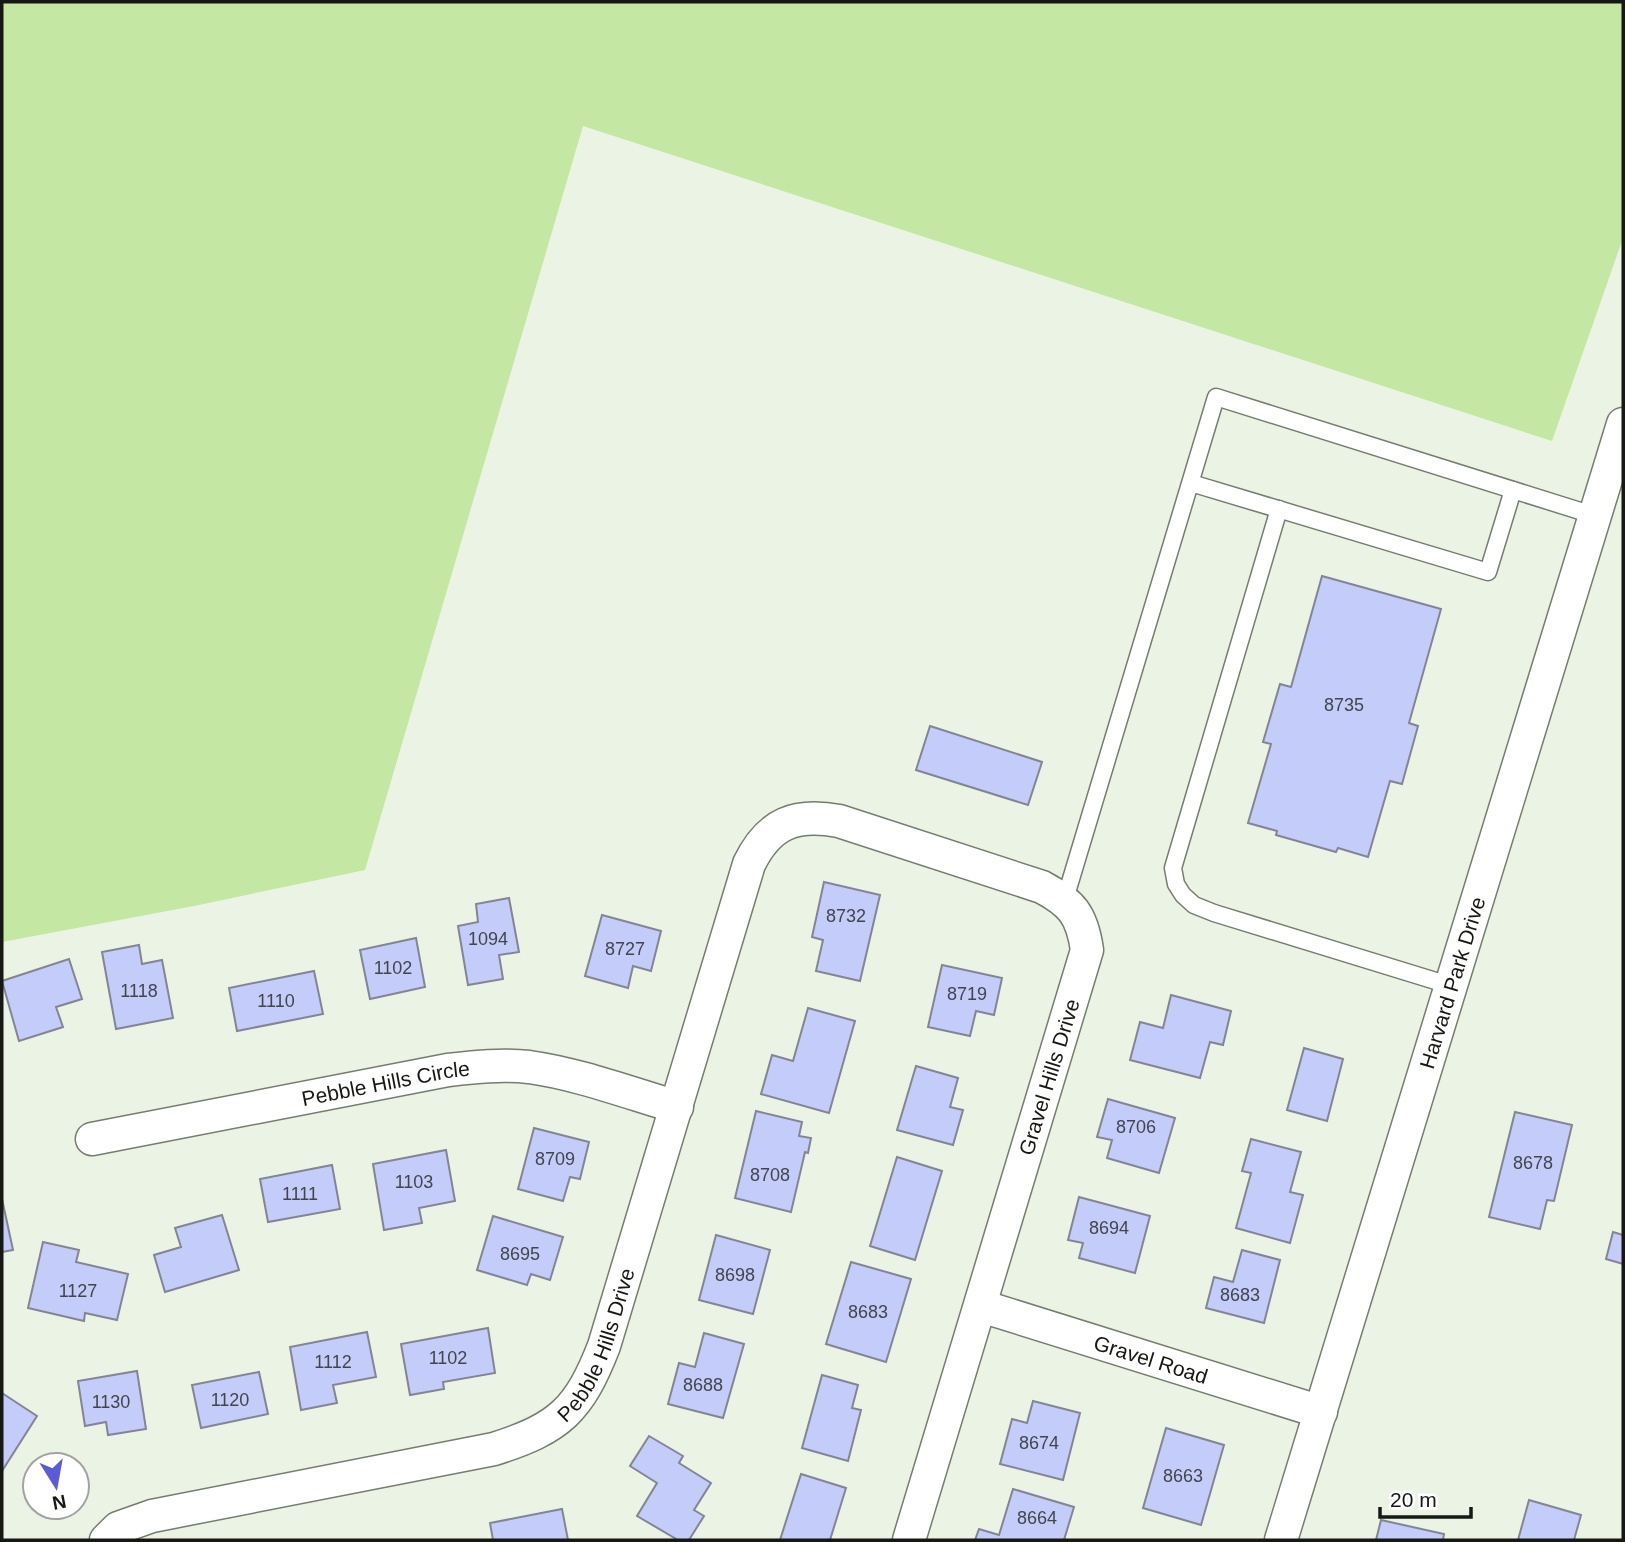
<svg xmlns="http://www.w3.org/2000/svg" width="1625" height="1542" font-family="Arial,sans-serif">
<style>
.green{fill:#c4e8a3}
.building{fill:#c4ccf9;stroke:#838594;stroke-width:2}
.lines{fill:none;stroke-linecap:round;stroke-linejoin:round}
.lane-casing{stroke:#757d6f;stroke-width:19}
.street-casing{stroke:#757d6f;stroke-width:35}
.lane{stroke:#fff;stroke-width:16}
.street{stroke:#fff;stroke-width:32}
.labels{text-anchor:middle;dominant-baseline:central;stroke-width:6;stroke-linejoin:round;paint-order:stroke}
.number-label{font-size:18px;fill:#42464c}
.street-label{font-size:21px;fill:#161913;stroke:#fff}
</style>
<rect width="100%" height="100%" fill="#ebf3e4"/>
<!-- green -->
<polygon class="green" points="2,2 1623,2 1623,238 1552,441 583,126 365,870 194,906 2,942"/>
<!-- building -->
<g class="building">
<polygon points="1322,576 1441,609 1409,723 1418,726 1402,784 1390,781 1368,857 1338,848 1336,852 1276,835 1277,831 1248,823 1271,744 1263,742 1280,684 1291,687"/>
<polygon points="930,726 1042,762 1028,805 916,770"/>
<polygon points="824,882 880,895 860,981 816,971 823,940 812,937"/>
<polygon points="509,898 519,952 499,955 503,979 468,985 458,926 478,922 476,904"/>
<polygon points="602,915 661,931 651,971 633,966 628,988 585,976"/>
<polygon points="416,938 425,987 370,999 360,950"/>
<polygon points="139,945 142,964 162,960 173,1018 116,1029 102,952"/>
<polygon points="69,959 82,999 56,1007 63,1027 19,1041 2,981"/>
<polygon points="942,965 1002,978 994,1015 976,1011 970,1036 928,1027"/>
<polygon points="314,971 323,1014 237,1031 229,988"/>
<polygon points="1171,995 1231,1011 1223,1045 1210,1042 1200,1078 1130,1060 1140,1022 1163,1028"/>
<polygon points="808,1008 855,1021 829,1113 761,1094 772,1055 793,1061"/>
<polygon points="1304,1048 1343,1059 1327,1121 1287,1110"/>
<polygon points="916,1066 958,1078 950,1107 963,1110 953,1145 897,1130"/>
<polygon points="1108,1099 1175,1118 1159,1173 1107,1158 1112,1140 1097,1137"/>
<polygon points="756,1111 802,1122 799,1136 811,1138 808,1153 805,1152 791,1212 735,1198"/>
<polygon points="1515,1112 1572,1125 1554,1201 1547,1200 1540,1229 1489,1217"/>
<polygon points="534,1128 589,1142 580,1179 570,1177 563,1201 518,1189"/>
<polygon points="1251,1139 1301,1152 1290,1192 1303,1195 1290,1243 1236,1228 1251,1173 1242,1171"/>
<polygon points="446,1150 455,1201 419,1208 422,1223 384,1230 373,1164"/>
<polygon points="897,1157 942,1171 915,1260 870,1246"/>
<polygon points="332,1165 340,1209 268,1222 260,1179"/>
<polygon points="1079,1197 1150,1216 1135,1273 1079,1258 1083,1243 1068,1240"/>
<polygon points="2,1199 13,1250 2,1252"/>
<polygon points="222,1215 239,1270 165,1292 154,1255 181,1247 175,1228"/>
<polygon points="493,1216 563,1237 550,1280 531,1274 527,1285 477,1270"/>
<polygon points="1613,1232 1623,1235 1623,1264 1606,1259"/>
<polygon points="716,1235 770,1250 753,1314 699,1300"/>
<polygon points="43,1242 79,1250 76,1262 128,1274 117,1320 85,1313 84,1321 28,1308"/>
<polygon points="1242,1250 1280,1260 1264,1323 1206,1308 1214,1277 1233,1282"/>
<polygon points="851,1262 911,1279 886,1362 826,1344"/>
<polygon points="488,1328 495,1373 443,1382 444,1389 410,1395 401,1344"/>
<polygon points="367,1332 376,1377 333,1385 337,1403 301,1410 290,1347"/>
<polygon points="704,1333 744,1344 723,1418 668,1404 679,1363 695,1367"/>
<polygon points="137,1371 146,1429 108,1435 106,1422 85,1426 78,1381"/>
<polygon points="259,1372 268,1414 201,1428 192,1385"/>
<polygon points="822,1375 858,1385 852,1408 861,1410 848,1461 802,1448"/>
<polygon points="2,1393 37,1416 2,1471"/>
<polygon points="1033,1401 1080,1413 1063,1480 1000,1464 1012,1419 1027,1423"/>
<polygon points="1166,1428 1224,1445 1201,1525 1143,1508"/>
<polygon points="649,1436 683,1456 679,1463 711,1483 694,1510 704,1516 689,1540 678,1540 637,1516 657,1483 630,1466"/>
<polygon points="801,1474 846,1488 830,1540 780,1540"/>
<polygon points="1013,1489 1074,1507 1064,1540 975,1540 979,1529 999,1535"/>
<polygon points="1529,1500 1581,1515 1574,1540 1518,1540"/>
<polygon points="562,1509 568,1540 493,1540 490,1523"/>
<polygon points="1381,1520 1444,1534 1443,1540 1376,1540"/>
</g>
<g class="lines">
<!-- lane casing -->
<g class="lane-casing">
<g id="lane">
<polyline points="1191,483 1488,572 1513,490"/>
<polyline points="1279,509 1173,868 1176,884 1183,895 1194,905 1214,913 1452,986"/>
<polyline points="1065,899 1216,397 1596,516"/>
</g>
</g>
<!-- street casing -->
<g class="street-casing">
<g id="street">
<path id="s1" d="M92,1139L448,1070C475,1067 502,1064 529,1067C579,1074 629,1093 677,1107"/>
<path id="s2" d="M981,1306L1321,1412"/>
<path id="s3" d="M106,1540L118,1528L152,1516L494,1449C560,1428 579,1410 604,1346L749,864C769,823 795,813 839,821L1042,887C1072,903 1082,915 1087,950L909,1540"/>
<path id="s4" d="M1281,1540L1623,424"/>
</g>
</g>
<!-- lane -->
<use href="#lane" class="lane"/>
<!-- street -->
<use href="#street" class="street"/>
</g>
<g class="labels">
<!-- number labels -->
<g class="number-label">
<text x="1344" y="705">8735</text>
<text x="846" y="916">8732</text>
<text x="488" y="939">1094</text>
<text x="625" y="949">8727</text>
<text x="393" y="968">1102</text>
<text x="139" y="991">1118</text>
<text x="967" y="994">8719</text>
<text x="276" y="1001">1110</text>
<text x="1136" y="1127">8706</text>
<text x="555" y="1159">8709</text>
<text x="1533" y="1163">8678</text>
<text x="770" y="1175">8708</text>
<text x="414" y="1182">1103</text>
<text x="300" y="1194">1111</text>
<text x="1109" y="1228">8694</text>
<text x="520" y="1254">8695</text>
<text x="735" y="1275">8698</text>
<text x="78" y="1291">1127</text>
<text x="1240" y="1295">8683</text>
<text x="868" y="1312">8683</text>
<text x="448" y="1358">1102</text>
<text x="333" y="1362">1112</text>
<text x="703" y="1385">8688</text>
<text x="230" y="1400">1120</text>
<text x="111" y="1402">1130</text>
<text x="1039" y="1443">8674</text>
<text x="1183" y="1476">8663</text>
<text x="1037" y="1518">8664</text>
</g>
<!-- street labels -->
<g class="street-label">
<text stroke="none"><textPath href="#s4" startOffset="583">Harvard Park Drive</textPath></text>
<text transform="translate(1049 1077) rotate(-73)">Gravel Hills Drive</text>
<text stroke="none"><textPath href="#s1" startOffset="299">Pebble Hills Circle</textPath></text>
<text stroke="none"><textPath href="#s3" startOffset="558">Pebble Hills Drive</textPath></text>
<text stroke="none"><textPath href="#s2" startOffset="178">Gravel Road</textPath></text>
</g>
</g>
<!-- border -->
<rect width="1625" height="1542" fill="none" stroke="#161913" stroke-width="7"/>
<!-- north arrow -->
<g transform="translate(56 1486) rotate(169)"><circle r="33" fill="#ffffff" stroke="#a2a3a1" stroke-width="2"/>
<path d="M0-5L12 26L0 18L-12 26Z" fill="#595cd4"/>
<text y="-10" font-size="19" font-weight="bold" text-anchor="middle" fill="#161913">N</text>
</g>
<!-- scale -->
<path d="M1380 1507v10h91v-10" fill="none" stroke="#161913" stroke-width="3.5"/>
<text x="1390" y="1507" font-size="21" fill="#161913" stroke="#ffffff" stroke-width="5" paint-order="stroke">20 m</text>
</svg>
